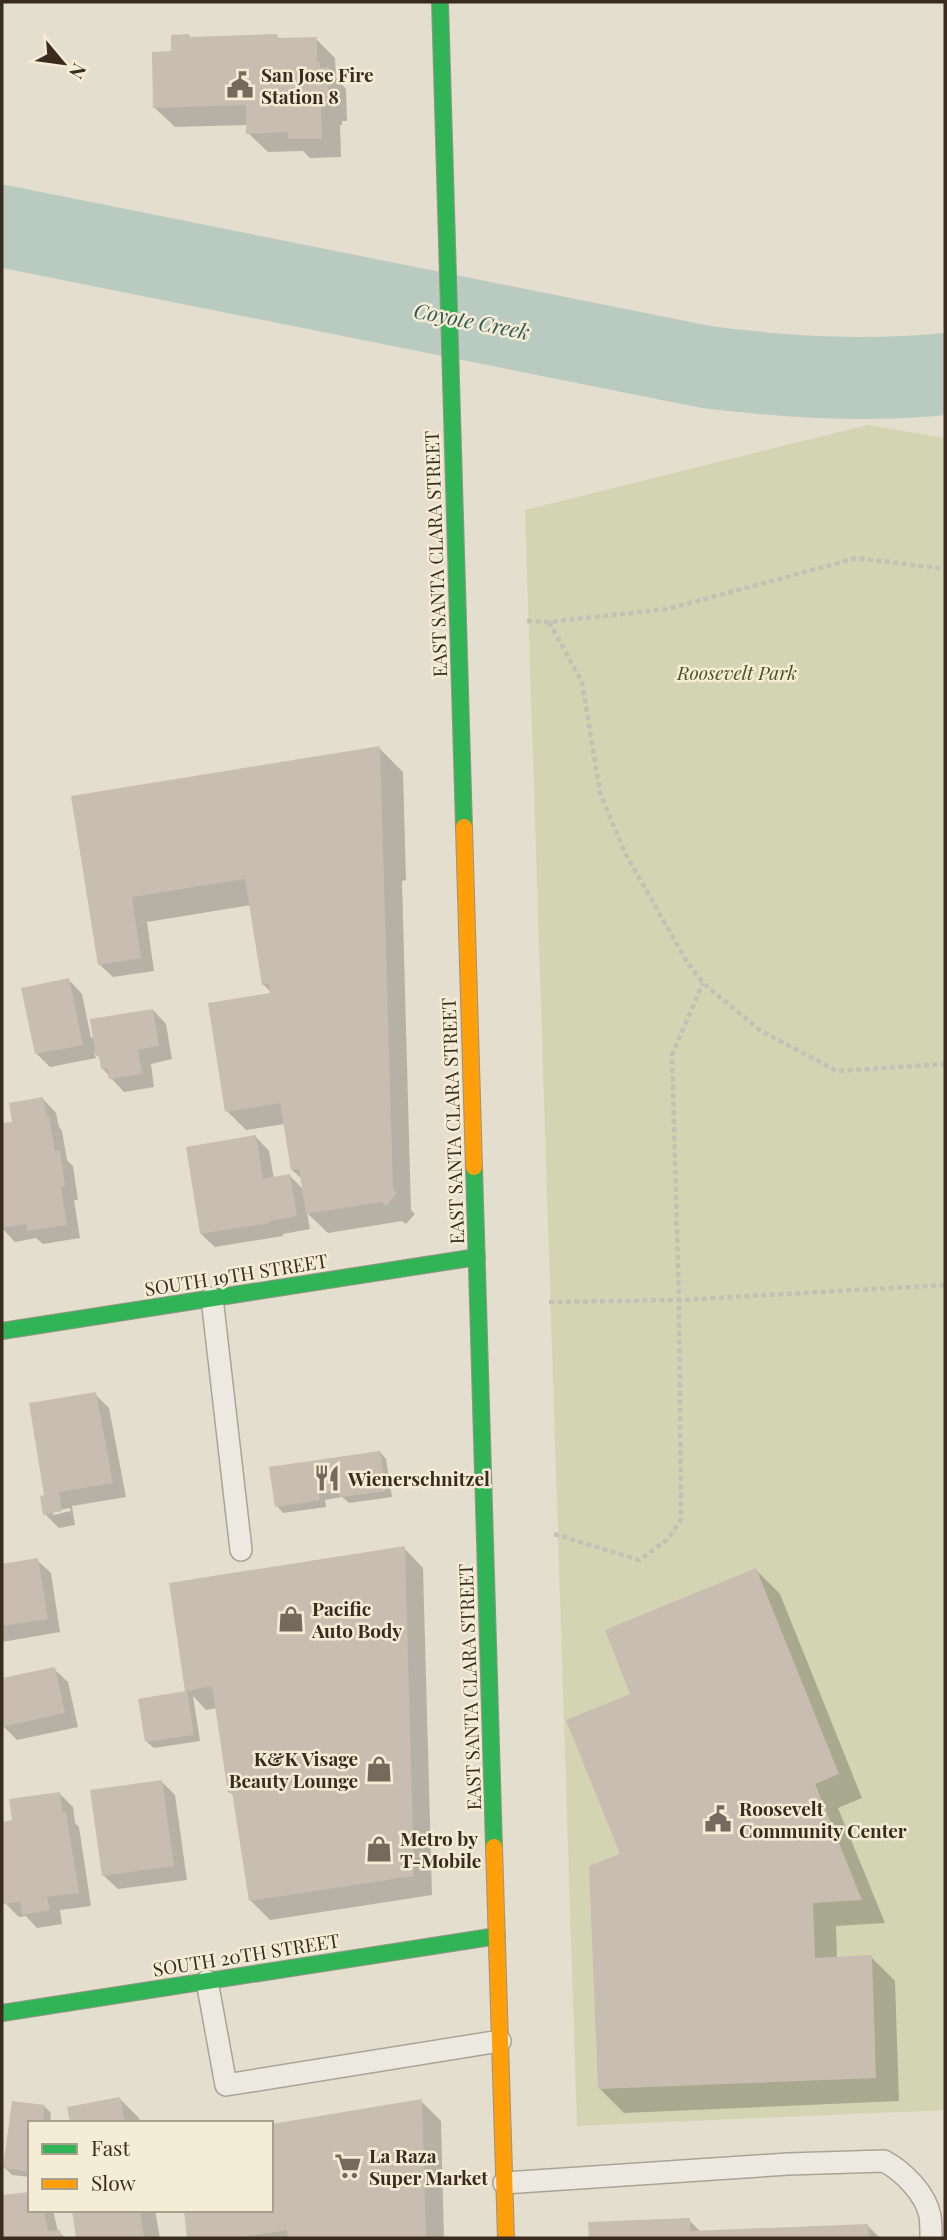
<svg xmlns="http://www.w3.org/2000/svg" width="947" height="2240" font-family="'Playfair Display',serif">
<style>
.green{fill:#d3d4b2}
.shadow{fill:#0003;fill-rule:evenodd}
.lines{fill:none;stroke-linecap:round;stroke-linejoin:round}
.river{stroke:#b9cac0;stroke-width:82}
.building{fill:#c8bdb0}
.lane-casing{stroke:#aaa397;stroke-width:24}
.fast-casing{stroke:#999388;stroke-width:18}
.slow-casing{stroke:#999388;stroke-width:18}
.path{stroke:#c5c0b7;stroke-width:4.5;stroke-dasharray:5 3.5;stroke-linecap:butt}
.lane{stroke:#ece9e0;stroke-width:21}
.fast{stroke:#30b455;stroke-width:16}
.slow{stroke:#ff9f0a;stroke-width:16}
.labels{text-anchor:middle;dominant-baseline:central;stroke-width:5;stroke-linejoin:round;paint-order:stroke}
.poi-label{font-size:19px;font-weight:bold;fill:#392c1f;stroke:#f5ecd5;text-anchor:start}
.street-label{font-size:19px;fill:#392c1f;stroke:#f5ecd5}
.park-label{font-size:19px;font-style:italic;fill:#495526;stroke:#f5ecd5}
.water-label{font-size:21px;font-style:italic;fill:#2f5856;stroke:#f5ecd5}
</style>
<rect width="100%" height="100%" fill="#e4decf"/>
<!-- green -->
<polygon class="green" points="868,425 945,438 945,2110 577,2126 525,510"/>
<!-- shadow -->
<g class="shadow">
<polygon points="189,36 191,38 277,36 281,40 316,39 335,58 336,78 346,89 347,121 342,121 342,125 340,125 341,157 310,158 303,151 268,152 248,133 248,125 175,127 155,108 173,53"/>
<polygon points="379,748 403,772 406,880 402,881 411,1210 415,1214 406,1224 402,1221 328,1233 307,1213 310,1229 283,1234 283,1236 215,1247 201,1234 256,1137 269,1151 274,1179 290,1176 304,1190 302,1179 292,1170 285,1124 246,1130 227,1111 273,994 264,985 251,905 147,922 154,971 113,977 99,964 90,903"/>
<polygon points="69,980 82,994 91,1038 153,1010 166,1024 172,1059 151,1064 154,1087 124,1092 102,1068 101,1059 94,1052 96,1058 50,1067 36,1053"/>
<polygon points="43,1099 56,1113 59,1127 62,1131 67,1160 73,1166 78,1200 74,1200 80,1238 43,1244 36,1238 15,1242 2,1228 2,1125 14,1123"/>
<path d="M95,1394L109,1408L126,1497L72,1506L75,1525L59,1528L45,1514L46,1496ZM70,1508L71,1511L53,1515V1511Z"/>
<polygon points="380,1452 386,1459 392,1497 349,1503 342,1497 325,1500 326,1507 283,1513 277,1506"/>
<polygon points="404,1548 423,1568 432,1895 270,1920 250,1900 234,1796 230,1792 217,1708 206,1710 193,1696 200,1741 154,1748 147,1742 187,1692 171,1585"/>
<polygon points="37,1560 51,1573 60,1632 2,1642 2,1565"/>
<polygon points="756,1570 780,1594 862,1798 838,1808 885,1923 836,1926 837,1959 871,1957 895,1981 899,2101 624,2113 600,2089 623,1855 633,1695"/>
<polygon points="54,1669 68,1682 78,1727 17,1740 3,1726 2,1680"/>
<polygon points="161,1781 175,1795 187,1880 118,1889 104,1876"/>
<polygon points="59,1793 73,1807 75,1823 79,1827 91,1906 60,1910 62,1924 37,1928 26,1916 19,1917 5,1903 2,1882 2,1824 14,1822"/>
<polygon points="120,2099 139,2118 140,2123 72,2123"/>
<polygon points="421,2101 441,2121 444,2238 188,2238 184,2210 271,2210"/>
<polygon points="13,2103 45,2107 51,2113 50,2123 30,2123 30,2177 12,2175 5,2168"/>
<polygon points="30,2193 30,2210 53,2210 58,2232 66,2238 2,2238 2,2197"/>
<polygon points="73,2210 155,2210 160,2238 78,2238"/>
<polygon points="689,2220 701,2232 868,2226 880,2238 590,2238 590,2224"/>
</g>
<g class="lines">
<!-- river -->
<path class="river" d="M2,226L706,367C786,377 864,382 945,374"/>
</g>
<!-- building -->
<g class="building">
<polygon points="189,34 190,37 277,34 278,38 317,37 317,63 320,62 320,68 328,67 328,102 323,102 324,106 321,106 322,139 288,139 288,132 246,134 246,105 153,108 152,52 171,51 171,35"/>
<polygon points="380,746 393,1189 397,1193 386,1206 381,1202 306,1214 299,1169 291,1170 280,1103 225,1112 208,1003 270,993 269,984 262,985 245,879 132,897 141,958 98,965 71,796"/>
<polygon points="69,978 83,1045 35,1054 21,988"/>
<polygon points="153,1009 159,1046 138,1050 142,1074 109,1079 107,1068 101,1069 99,1055 96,1056 90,1019"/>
<polygon points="43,1097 46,1115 49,1115 55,1151 60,1151 65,1186 61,1187 67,1225 27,1231 26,1224 2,1228 2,1123 12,1122 9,1103"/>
<polygon points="256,1135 263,1179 290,1174 297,1216 270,1221 270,1223 200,1234 186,1147"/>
<polygon points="96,1392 113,1483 59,1492 62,1511 43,1515 40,1496 44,1495 29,1403"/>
<polygon points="380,1451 386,1491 340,1497 339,1490 319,1493 320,1500 275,1507 269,1467"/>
<polygon points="405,1546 414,1876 249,1901 232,1792 228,1793 212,1686 187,1691 194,1735 145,1742 138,1699 185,1691 169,1583"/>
<polygon points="38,1558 48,1619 2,1626 2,1564"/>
<polygon points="756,1568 839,1774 815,1784 862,1900 813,1903 815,1958 872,1955 876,2078 598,2089 589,1866 620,1854 566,1720 630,1694 605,1630"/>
<polygon points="55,1667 65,1713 2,1727 2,1678"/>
<polygon points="162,1780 174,1866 102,1876 90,1790"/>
<polygon points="60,1792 62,1812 66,1812 79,1893 47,1897 50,1910 22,1915 20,1902 3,1904 2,1822 12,1820 9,1799"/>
<polygon points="120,2097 125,2123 70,2123 67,2107"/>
<polygon points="422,2099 426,2238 288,2238 287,2230 234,2238 187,2238 184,2210 271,2210 271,2124"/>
<polygon points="12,2101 45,2105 43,2123 30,2123 30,2172 3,2168"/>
<polygon points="30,2192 30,2210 44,2210 48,2231 60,2230 61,2238 2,2238 2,2195"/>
<polygon points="72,2210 140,2210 144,2238 76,2238"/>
<polygon points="690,2218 690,2231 868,2224 869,2238 589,2238 588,2222"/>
</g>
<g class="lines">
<!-- lane casing -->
<g class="lane-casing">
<g id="lane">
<polyline points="212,1298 241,1550"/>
<polyline points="207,1981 226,2085 500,2041"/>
<path d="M504,2183L788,2164L884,2161C903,2171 926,2194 930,2216C931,2223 931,2231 931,2238"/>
</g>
</g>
<!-- fast casing -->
<g class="fast-casing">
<g id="fast">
<polyline points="440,2 464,827"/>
<polyline points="474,1167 494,1847"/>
<polyline points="2,1331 477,1257"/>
<polyline points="2,2013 497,1936"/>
</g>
</g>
<!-- slow casing -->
<g class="slow-casing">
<g id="slow">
<polyline points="464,827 474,1167"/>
<polyline points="494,1847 506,2238"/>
</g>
</g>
<!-- path -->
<g class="path">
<polyline points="527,621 549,622 667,609 857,558 945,569"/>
<polyline points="549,622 582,682 600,793 625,853 687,962 703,983 761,1031 837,1071 945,1064"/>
<polyline points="549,1302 679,1300 945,1285"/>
<polyline points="554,1534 639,1560 667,1540 681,1520 679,1300 672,1055 703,983"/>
</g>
<!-- lane -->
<use href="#lane" class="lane"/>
<!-- fast -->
<use href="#fast" class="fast"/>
<!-- slow -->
<use href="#slow" class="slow"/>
</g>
<!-- icons -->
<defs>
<g id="civic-bare" transform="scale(2.1)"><path d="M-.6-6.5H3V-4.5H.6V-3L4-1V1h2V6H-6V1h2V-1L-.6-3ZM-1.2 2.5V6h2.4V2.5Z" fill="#756a5d" stroke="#f5ecd5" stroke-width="2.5" paint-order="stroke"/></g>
<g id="restaurant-bare" transform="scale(2.1)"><path d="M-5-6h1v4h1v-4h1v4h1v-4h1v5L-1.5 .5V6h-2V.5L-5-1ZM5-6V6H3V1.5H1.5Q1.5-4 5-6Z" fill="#756a5d" stroke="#f5ecd5" stroke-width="2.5" paint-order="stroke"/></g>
<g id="shop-bare" transform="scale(2.1)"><path d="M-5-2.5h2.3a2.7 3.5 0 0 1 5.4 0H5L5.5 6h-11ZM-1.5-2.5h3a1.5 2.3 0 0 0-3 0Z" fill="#756a5d" stroke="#f5ecd5" stroke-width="2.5" paint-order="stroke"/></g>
<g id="supermarket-bare" transform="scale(2.1)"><path d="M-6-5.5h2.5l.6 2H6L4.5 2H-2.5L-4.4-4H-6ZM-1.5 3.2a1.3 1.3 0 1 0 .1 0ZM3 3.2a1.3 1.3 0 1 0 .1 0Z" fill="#756a5d" stroke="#f5ecd5" stroke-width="2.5" paint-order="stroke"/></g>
</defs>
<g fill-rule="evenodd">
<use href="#civic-bare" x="240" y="85"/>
<use href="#restaurant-bare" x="327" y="1478"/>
<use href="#shop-bare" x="291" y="1619"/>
<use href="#shop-bare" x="379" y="1769"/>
<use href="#civic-bare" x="718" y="1819"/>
<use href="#shop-bare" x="379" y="1849"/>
<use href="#supermarket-bare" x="348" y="2166"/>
</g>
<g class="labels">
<!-- poi labels -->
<g class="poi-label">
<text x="261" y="74">San Jose Fire<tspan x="261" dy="22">Station 8</tspan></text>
<text x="348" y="1478">Wienerschnitzel</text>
<text x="312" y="1608">Pacific<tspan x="312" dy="22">Auto Body</tspan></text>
<text x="358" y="1758" text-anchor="end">K&amp;K Visage<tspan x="358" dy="22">Beauty Lounge</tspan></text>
<text x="739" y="1808">Roosevelt<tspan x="739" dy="22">Community Center</tspan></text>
<text x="400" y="1838">Metro by<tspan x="400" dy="22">T-Mobile</tspan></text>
<text x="369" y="2155">La Raza<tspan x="369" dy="22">Super Market</tspan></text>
</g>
<!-- street labels -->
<g class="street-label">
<text transform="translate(435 554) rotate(-92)">EAST SANTA CLARA STREET</text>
<text transform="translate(452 1121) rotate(-92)">EAST SANTA CLARA STREET</text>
<text transform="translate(236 1274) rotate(-9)">SOUTH 19TH STREET</text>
<text transform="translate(469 1687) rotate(-92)">EAST SANTA CLARA STREET</text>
<text transform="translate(246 1954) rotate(-9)">SOUTH 20TH STREET</text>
</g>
<!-- park labels -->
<g class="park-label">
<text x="737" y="672">Roosevelt Park</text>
</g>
<!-- water labels -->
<g class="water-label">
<text transform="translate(472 320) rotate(11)">Coyote Creek</text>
</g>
</g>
<!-- border -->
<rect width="947" height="2240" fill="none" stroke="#392c1f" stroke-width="7"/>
<!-- legend -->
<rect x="28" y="2121" width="245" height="91" fill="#f5ecd5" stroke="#aa9f8c" stroke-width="2"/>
<rect x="42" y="2144" width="35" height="10" fill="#30b455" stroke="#aa9f8c" stroke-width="2"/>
<text x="91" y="2156" font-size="21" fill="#392c1f">Fast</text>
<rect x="42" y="2179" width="35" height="10" fill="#ff9f0a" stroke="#aa9f8c" stroke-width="2"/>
<text x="91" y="2191" font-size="21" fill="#392c1f">Slow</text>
<!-- north arrow -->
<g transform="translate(63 63) rotate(119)" stroke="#f5ecd5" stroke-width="5" paint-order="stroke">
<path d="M0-5L12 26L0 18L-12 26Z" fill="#392c1f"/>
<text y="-10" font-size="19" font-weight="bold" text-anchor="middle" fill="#392c1f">N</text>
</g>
</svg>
